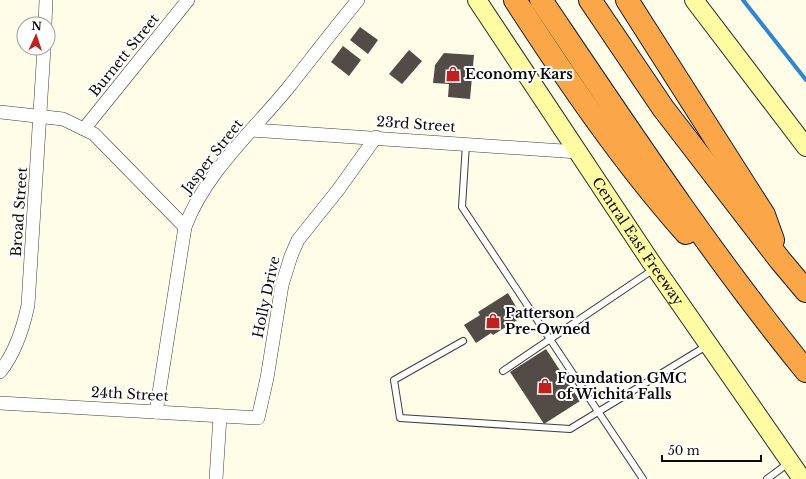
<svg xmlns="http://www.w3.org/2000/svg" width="806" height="479" font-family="'Libre Baskerville',serif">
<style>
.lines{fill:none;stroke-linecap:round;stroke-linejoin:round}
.stream{stroke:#2e85d3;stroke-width:4}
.building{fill:#534c46}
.lane-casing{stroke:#3d3d3d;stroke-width:8}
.street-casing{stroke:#3d3d3d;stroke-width:14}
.secondary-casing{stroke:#2c2c2c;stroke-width:20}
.highway-casing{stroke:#1b1b1b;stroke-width:24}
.lane{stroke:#fff;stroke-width:6}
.street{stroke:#fff;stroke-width:13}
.secondary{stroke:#fffba2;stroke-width:18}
.highway{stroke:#fba749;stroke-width:22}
.labels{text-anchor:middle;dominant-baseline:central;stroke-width:4;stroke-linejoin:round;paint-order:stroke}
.street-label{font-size:14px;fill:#0a0a0a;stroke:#fff}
.poi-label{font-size:14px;font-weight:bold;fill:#0a0a0a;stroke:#fff;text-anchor:start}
</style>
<rect width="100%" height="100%" fill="#fffce7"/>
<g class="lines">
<!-- stream -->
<polyline class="stream" points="743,0 806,80"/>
</g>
<!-- building -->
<g class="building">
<polygon points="360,27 378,40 368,54 350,40"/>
<polygon points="343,46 361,60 349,76 331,62"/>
<polygon points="409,50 422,61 402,84 389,74"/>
<polygon points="444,53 474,55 470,99 448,97 449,84 433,83 435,65"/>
<polygon points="508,293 522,317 493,335 491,333 476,343 464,325 480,315 478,312"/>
<polygon points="546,349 580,401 544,424 510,372"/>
</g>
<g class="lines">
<!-- lane casing -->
<g class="lane-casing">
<g id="lane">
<polyline points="466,144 462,207 643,479"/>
<polyline points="463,341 394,380 400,418 570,429 708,345"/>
<polyline points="503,371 654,269"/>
<polyline points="767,479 790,462"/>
</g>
</g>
<!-- street casing -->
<g class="street-casing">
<g id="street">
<polyline points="45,24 46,0"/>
<polyline points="0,112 63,119 94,134 185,227"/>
<polyline points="84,129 188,0"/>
<polyline points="252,130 578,152"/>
<path d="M0,372C15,353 23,329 28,305L44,48"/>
<polyline points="0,403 258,418 267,378 282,285 291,256 298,240 338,190 376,137"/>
<path d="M156,412L185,227C205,173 252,132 288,88C311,59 334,29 358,0"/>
<polyline points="216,479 220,416"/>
</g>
</g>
<!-- secondary casing -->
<g class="secondary-casing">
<g id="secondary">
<path id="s1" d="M477,0L649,259L802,479"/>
<polyline points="694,0 806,147"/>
</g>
</g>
<!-- highway casing -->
<g class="highway-casing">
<g id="highway">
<path d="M515,0C567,80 622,161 686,233"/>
<path d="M541,0C626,126 710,253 806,371"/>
<polyline points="590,0 663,108 780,260 806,291"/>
<polyline points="627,0 764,215 773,240"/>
</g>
</g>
<!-- lane -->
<use href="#lane" class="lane"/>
<!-- street -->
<use href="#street" class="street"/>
<!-- secondary -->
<use href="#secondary" class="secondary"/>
<!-- highway -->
<use href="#highway" class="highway"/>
</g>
<!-- icons -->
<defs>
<g id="shop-bare" transform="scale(1.2)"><path d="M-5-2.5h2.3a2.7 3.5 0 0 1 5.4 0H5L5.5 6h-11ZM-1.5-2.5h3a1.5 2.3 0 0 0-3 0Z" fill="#bf221e" stroke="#fff" stroke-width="2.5" paint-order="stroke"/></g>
</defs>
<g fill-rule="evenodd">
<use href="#shop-bare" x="453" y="74"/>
<use href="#shop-bare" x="493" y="321"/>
<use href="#shop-bare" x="545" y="386"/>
</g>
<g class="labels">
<!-- street labels -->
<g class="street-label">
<text transform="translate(124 55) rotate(-51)">Burnett Street</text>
<text transform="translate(416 124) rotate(4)">23rd Street</text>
<text transform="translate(212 156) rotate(-52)">Jasper Street</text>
<text transform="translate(19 212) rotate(-86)">Broad Street</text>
<text stroke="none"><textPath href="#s1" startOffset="290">Central East Freeway</textPath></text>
<text transform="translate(266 297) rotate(-78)">Holly Drive</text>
<text transform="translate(130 394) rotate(3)">24th Street</text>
</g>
<!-- poi labels -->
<g class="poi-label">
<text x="465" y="74">Economy Kars</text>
<text x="505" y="313">Patterson<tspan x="505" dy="16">Pre-Owned</tspan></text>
<text x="557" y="378">Foundation GMC<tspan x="557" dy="16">of Wichita Falls</tspan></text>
</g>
</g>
<!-- north arrow -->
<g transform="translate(36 36) rotate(3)"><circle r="19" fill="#ffffff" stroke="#9d9d9d"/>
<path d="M0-3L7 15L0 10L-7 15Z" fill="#bf221e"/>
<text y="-6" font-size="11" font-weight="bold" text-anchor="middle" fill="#0a0a0a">N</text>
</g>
<!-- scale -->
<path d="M662 455v6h99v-6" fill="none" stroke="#0a0a0a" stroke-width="2"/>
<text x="668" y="455" font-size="12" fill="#0a0a0a" stroke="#ffffff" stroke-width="3" paint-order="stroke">50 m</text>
</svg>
